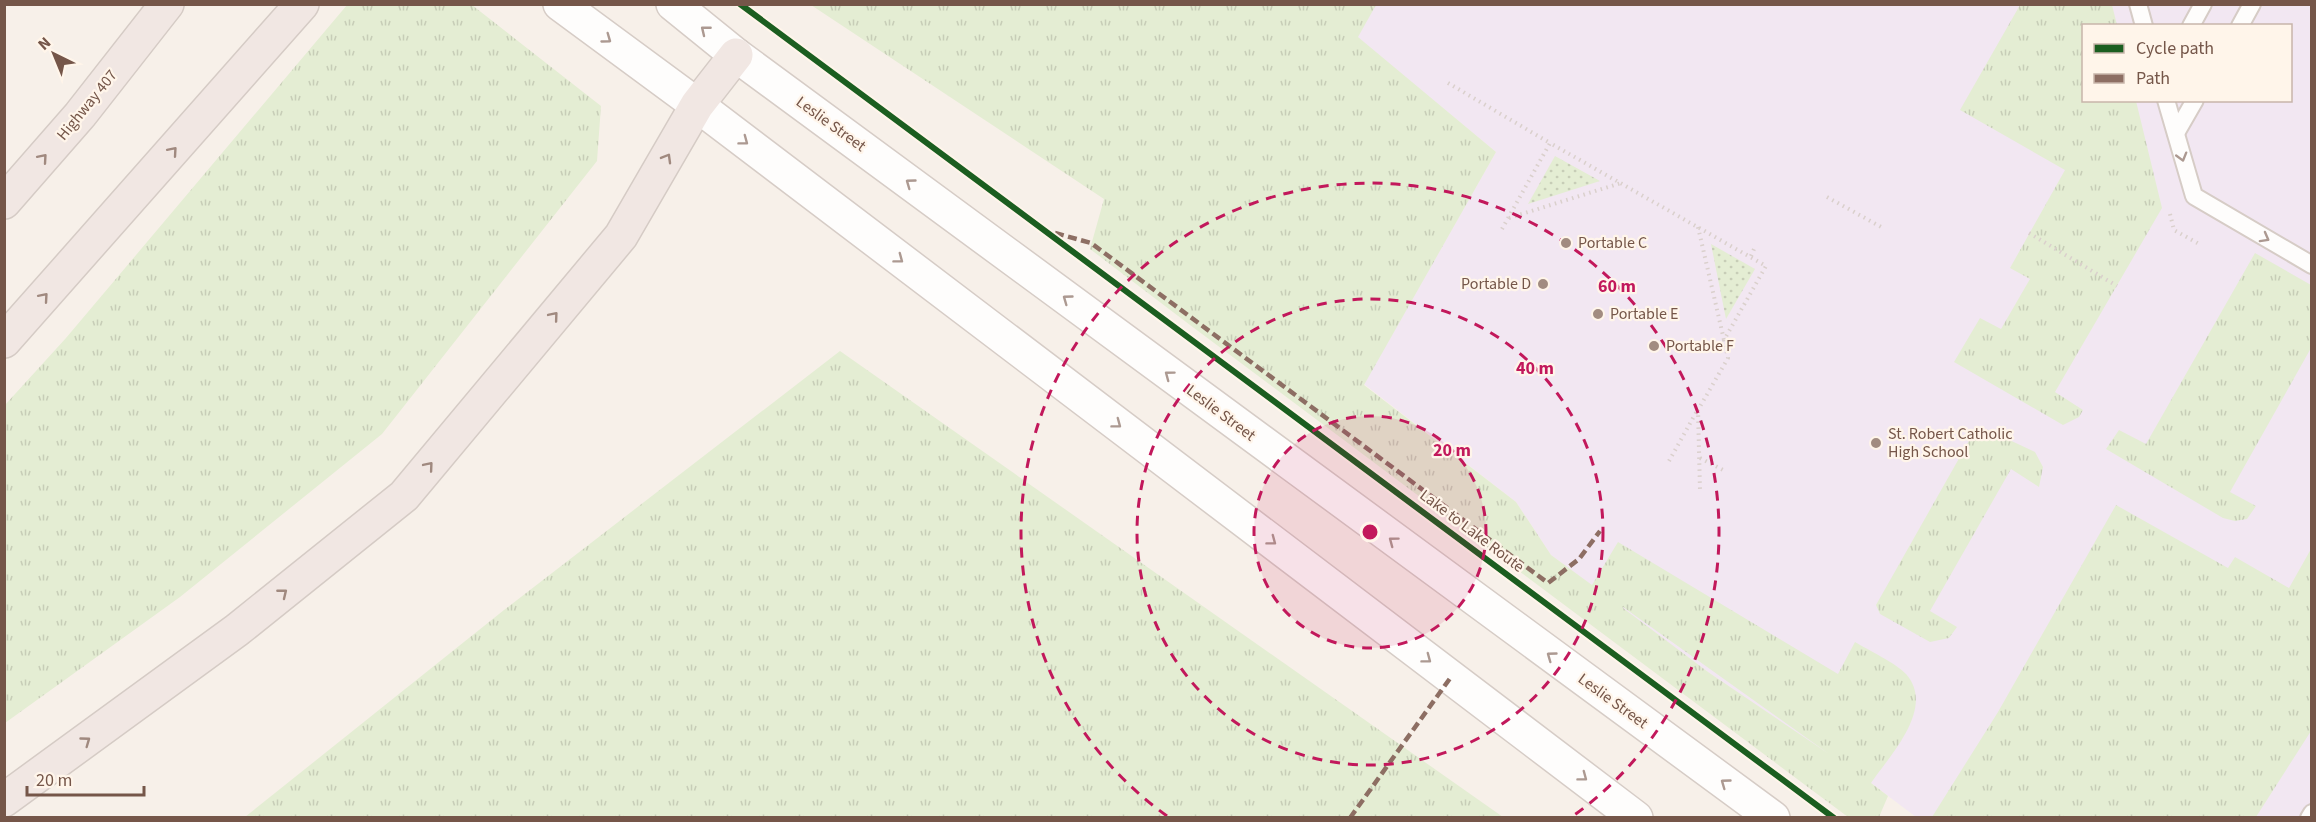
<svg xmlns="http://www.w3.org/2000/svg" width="2316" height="822" font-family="'Source Sans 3',sans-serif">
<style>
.education{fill:#f2e7f2;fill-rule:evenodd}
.grass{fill:url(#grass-tufts);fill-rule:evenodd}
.park{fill:url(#park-dots)}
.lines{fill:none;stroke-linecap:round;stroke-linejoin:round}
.lane-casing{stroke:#d6ccc6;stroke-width:20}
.secondary-casing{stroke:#d6ccc6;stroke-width:36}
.highway-casing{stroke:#d5cbc5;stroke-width:36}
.path{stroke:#dad0cc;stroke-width:4;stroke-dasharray:1.5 4.5;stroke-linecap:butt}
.lane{stroke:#fefdfc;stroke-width:16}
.secondary{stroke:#fefdfc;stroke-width:33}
.highway{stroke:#f1e7e3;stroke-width:33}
.quiet{stroke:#8d6e63;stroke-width:4.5;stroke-dasharray:9 4.5;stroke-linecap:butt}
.cycleway-casing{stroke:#fff5ea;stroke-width:10}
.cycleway{stroke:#1b5e20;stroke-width:6}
.oneway{stroke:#ac9991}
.oneway2{stroke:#a0897f}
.ring{fill:none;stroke:#c2185b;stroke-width:3;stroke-dasharray:10 8}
.poi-dot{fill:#a28c81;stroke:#fff5ea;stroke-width:2}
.labels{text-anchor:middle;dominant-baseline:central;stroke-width:4.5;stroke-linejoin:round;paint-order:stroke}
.street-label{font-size:16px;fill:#755649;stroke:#fff5ea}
.poi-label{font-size:16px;fill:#755649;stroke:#fff5ea;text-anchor:start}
.centre{fill:#c2185b;stroke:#fff5ea;stroke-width:3}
.ring-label{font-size:18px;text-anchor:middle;font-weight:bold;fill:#c2185b;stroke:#fff5ea;stroke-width:4.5;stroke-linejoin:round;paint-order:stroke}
</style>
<defs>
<pattern id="grass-tufts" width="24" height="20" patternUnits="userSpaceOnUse" patternTransform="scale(1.5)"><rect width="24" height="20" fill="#e4edd3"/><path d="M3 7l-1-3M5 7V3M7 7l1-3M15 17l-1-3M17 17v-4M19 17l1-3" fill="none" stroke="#c7cdb7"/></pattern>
<pattern id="park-dots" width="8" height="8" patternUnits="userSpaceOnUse" patternTransform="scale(1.5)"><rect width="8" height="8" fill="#e4edd3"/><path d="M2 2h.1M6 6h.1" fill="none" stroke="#c7cdb7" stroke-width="1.8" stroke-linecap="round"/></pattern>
</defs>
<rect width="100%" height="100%" fill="#f7f0e9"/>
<!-- education -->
<path class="education" d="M1376,4L2311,5V817H1916L1871,783L1708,672L1551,555L1516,502L1364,384L1496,152L1357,37ZM2084,26H2290V100H2084Z"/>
<!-- grass -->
<g class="grass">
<polygon points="347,5 472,5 601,106 597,161 382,434 180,597 5,723 5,405 66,338"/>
<path d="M811,5H1376L1358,37L1496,152L1364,385L1516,502L1551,555L1592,585L1618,542L1838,674L1855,642C1868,650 1896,663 1906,674C1936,708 1890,755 1871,783L1888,796L1879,817H1848L1190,325L1090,249L1104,199ZM1623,608V607L1829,754L1708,672Z"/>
<polygon points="2020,5 2112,5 2117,25 2084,26 2084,100 2136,101 2162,208 2055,392 2083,410 2079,417 2063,425 1954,362 1980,318 2001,329 2030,279 2010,268 2065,170 1960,110"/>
<polygon points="2255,253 2311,285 2311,348 2230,492 2256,506 2247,519 2235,521 2223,518 2106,449 2119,430 2146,444"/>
<polygon points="840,351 1503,817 245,817 504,610"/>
<polygon points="1986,429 2035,452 2043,467 2039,487 2011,469 1930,611 1957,627 1949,638 1930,642 1880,614 1876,605 1974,432"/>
<polygon points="2116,505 2228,568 2235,557 2289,588 2311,549 2311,731 2256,817 1932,817 1998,712"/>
</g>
<!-- park -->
<g class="park">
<polygon points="1555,156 1600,181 1528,204"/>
<polygon points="1711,244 1755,269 1726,319"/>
</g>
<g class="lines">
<!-- lane casing -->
<g class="lane-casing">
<g id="lane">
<polyline points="2138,4 2144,26"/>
<polyline points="2191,26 2203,4"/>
<polyline points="2240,26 2252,4"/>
<polyline points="2166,100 2194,196 2312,265"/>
<polyline points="2176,133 2195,100"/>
<polyline points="2309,818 2312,813"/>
</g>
</g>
<!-- secondary casing -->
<g class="secondary-casing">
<g id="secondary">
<polyline points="560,4 697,105 1636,818"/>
<polyline points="673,4 736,55 1773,818"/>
</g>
</g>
<!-- highway casing -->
<g class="highway-casing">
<g id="highway">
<polyline points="4,202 80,115 167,4"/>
<polyline points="4,341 302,4"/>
<polyline points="4,800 237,630 404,496 621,236 697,105 736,55"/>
</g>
</g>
<!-- path -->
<g class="path">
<polyline points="1448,83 1550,143"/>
<polyline points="1827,197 1883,228"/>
<polyline points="2170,214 2174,230 2201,245"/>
<polyline points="1509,218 1621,183"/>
<polyline points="1698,227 1724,340"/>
<polyline points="1502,229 1550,143 1766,266 1724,340 1728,358 1698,410 1700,490"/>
<polyline points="2029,233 2117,286"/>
<polyline points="1751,256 1754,249"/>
<polyline points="1700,458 1723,470"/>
<polyline points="1669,461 1697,411"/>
</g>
<!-- lane -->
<use href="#lane" class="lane"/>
<!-- secondary -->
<use href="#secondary" class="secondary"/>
<!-- highway -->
<use href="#highway" class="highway"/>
<!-- quiet -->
<g class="quiet">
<polyline points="1055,233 1091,243 1548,583 1579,559 1600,531"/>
<polyline points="1350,818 1451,677"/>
</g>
<!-- cycleway casing -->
<g class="cycleway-casing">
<polyline id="cycleway" points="740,4 1834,818"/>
</g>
<!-- cycleway -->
<use href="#cycleway" class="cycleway"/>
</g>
<!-- one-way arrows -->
<defs><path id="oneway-chevron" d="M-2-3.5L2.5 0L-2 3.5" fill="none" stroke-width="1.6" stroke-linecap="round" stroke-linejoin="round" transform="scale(1.5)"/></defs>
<g class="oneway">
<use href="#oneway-chevron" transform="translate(705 30) rotate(-141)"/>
<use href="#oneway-chevron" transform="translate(607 39) rotate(36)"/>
<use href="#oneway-chevron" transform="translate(744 141) rotate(37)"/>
<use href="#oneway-chevron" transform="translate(2182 157) rotate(74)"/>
<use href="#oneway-chevron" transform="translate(910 183) rotate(-144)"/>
<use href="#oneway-chevron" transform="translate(2265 238) rotate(29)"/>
<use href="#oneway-chevron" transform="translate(899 259) rotate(37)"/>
<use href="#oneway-chevron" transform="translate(1067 299) rotate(-144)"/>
<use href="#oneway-chevron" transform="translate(1169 375) rotate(-143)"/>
<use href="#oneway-chevron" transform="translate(1117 424) rotate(37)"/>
<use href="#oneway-chevron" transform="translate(1272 541) rotate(37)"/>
<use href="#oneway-chevron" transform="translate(1393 541) rotate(-143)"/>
<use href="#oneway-chevron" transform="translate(1551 656) rotate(-144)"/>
<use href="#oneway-chevron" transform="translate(1427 659) rotate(37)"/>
<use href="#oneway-chevron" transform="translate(1583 777) rotate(37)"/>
<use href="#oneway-chevron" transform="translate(1725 783) rotate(-144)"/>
</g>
<g class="oneway2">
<use href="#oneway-chevron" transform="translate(173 151) rotate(-49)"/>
<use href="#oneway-chevron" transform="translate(43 158) rotate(-49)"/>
<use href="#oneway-chevron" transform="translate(667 158) rotate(-60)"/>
<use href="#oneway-chevron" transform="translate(44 297) rotate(-49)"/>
<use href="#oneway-chevron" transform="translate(554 316) rotate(-50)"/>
<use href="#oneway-chevron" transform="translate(429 466) rotate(-50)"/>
<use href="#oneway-chevron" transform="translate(283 593) rotate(-39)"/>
<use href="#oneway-chevron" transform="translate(86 741) rotate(-36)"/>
</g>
<!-- distance rings -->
<circle cx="1370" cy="532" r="116" fill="#c2185b" fill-opacity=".12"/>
<g class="ring">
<circle cx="1370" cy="532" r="116"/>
<circle cx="1370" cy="532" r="233"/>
<path d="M1167 816A349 349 0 1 1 1573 816"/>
</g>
<!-- markers -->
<g class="poi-dot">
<circle cx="1566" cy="243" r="6"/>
<circle cx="1543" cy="284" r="6"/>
<circle cx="1598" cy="314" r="6"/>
<circle cx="1654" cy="346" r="6"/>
<circle cx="1876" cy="443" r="6"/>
</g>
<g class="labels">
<!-- street labels -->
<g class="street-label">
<text transform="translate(87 105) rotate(-51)">Highway 407</text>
<text transform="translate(831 124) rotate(36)">Leslie Street</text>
<text transform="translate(1221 413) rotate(37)">Leslie Street</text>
<text transform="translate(1472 531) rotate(37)">Lake to Lake Route</text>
<text transform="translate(1613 701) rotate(36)">Leslie Street</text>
</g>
<!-- poi labels -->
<g class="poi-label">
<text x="1578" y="243">Portable C</text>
<text x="1531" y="284" text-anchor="end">Portable D</text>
<text x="1610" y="314">Portable E</text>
<text x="1666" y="346">Portable F</text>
<text x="1888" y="434">St. Robert Catholic<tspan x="1888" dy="18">High School</tspan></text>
</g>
</g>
<circle cx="1370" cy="532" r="9" class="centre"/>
<g class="ring-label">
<text x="1617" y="292">60 m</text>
<text x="1535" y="374">40 m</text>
<text x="1452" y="456">20 m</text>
</g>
<!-- border -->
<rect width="2316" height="822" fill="none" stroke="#755649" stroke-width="12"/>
<!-- legend -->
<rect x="2082" y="24" width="210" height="78" fill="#fff5ea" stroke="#c8b5aa" stroke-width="1.5"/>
<rect x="2094" y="44" width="30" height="9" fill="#1b5e20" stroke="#c8b5aa" stroke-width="1.5"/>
<text x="2136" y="54" font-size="18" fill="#755649">Cycle path</text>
<rect x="2094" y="74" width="30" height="9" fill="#8d6e63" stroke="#c8b5aa" stroke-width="1.5"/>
<text x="2136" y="84" font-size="18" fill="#755649">Path</text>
<!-- north arrow -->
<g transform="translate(54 54) rotate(317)" stroke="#fff5ea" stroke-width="4.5" paint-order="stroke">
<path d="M0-4.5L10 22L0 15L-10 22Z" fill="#755649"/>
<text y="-9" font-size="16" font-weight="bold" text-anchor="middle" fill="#755649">N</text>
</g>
<!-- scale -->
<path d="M27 786v9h117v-9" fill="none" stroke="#755649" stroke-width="3"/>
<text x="36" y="786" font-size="18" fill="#755649" stroke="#fff5ea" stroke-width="4.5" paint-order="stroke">20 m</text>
</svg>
